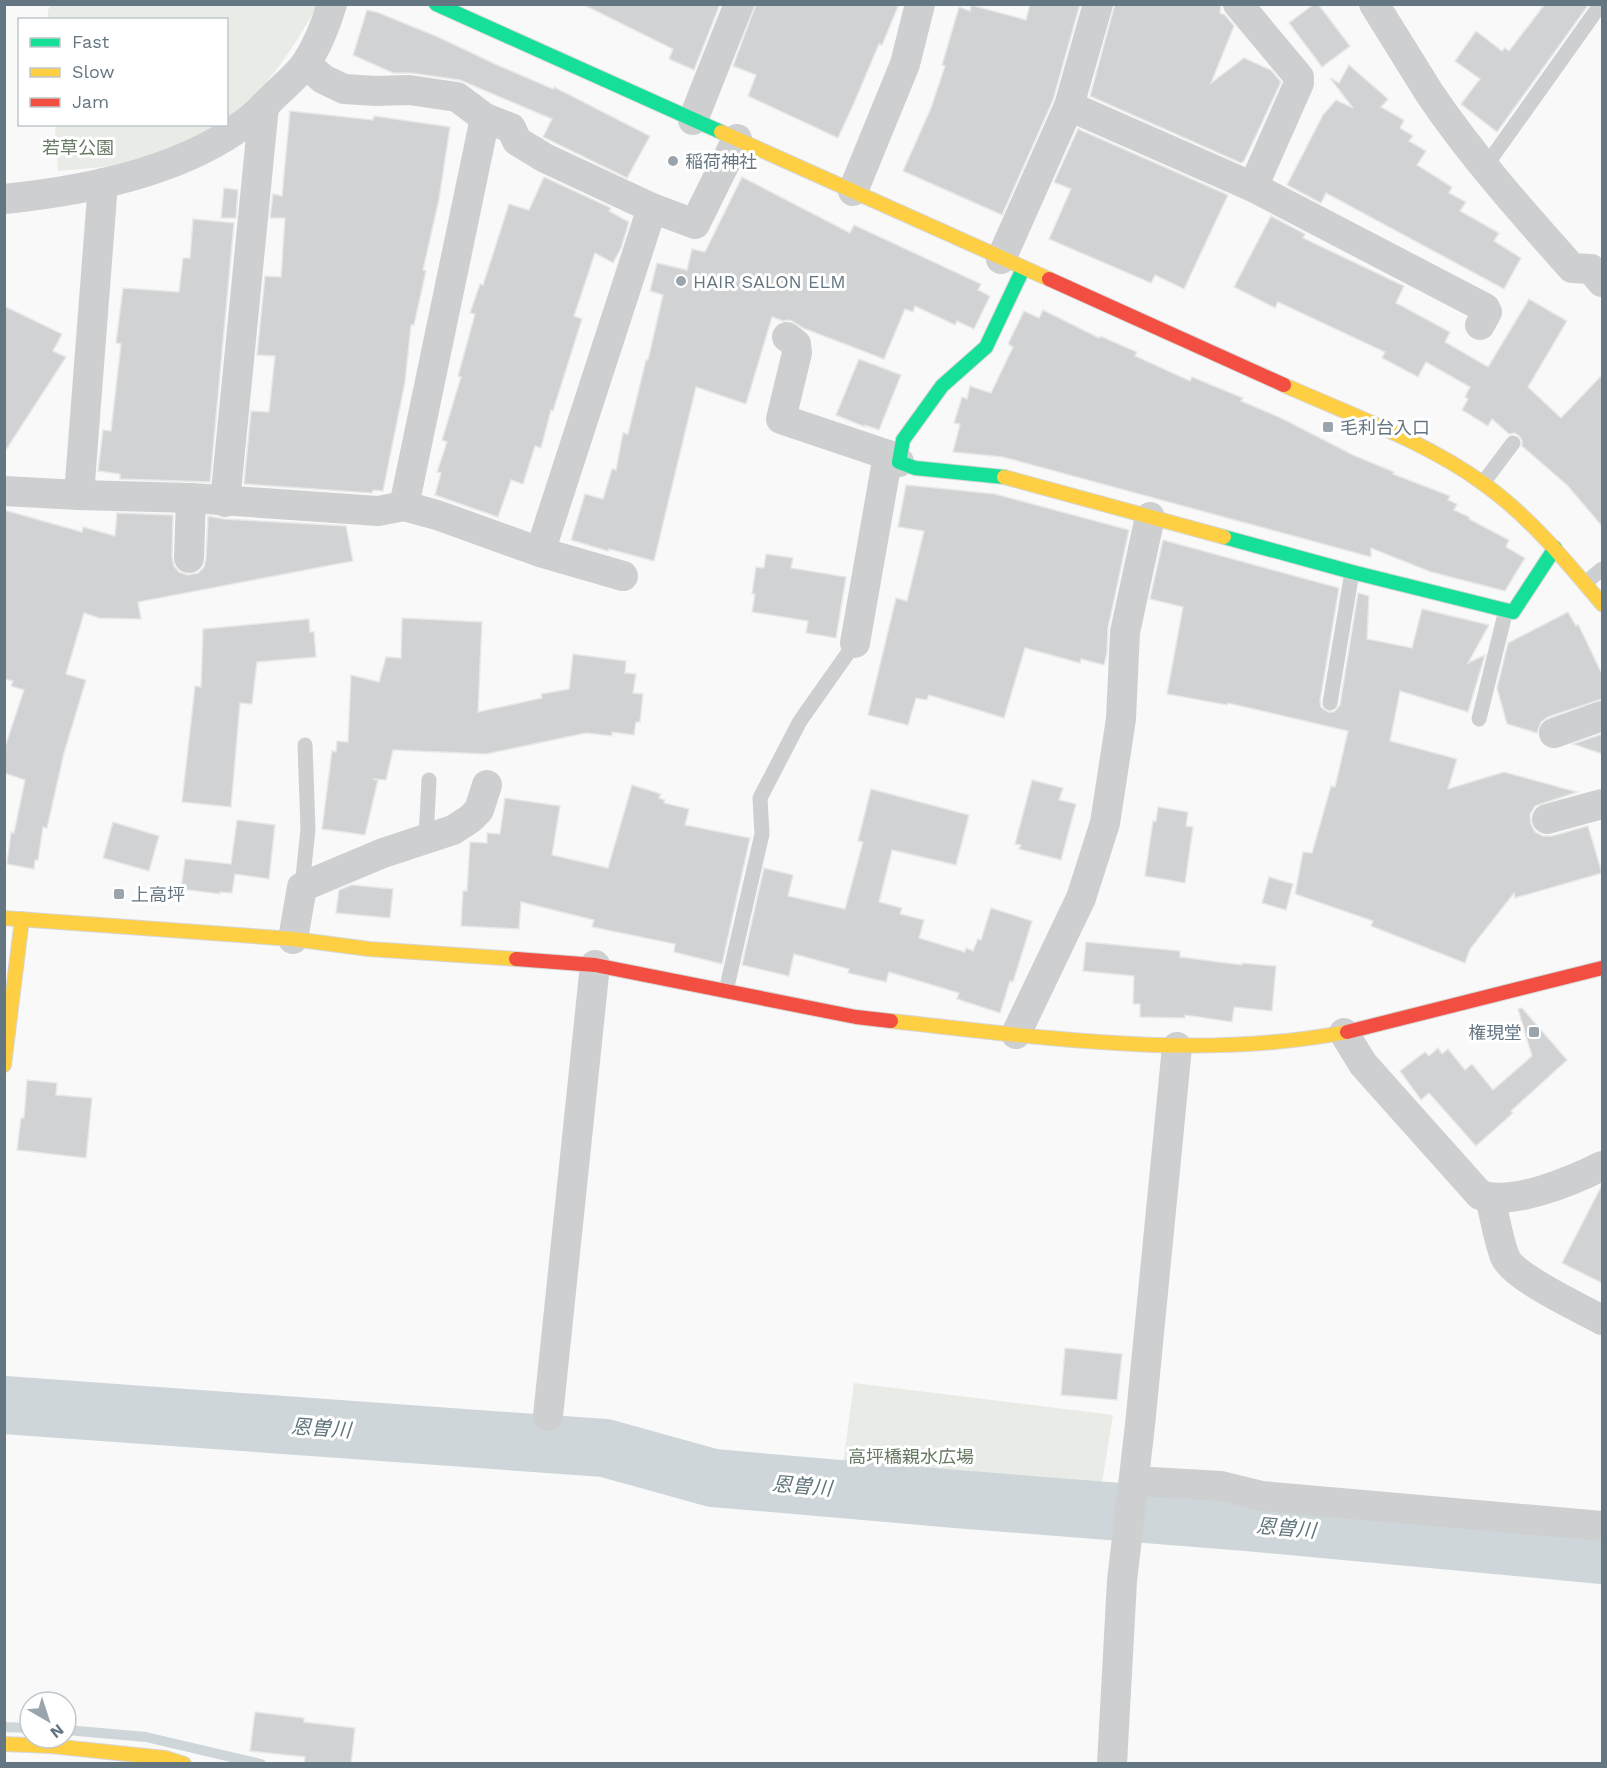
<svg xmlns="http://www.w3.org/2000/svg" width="1607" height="1768" font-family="'Work Sans','Noto Sans JP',sans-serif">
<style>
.green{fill:#e8ebe6}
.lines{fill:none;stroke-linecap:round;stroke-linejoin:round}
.stream{stroke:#ced6d9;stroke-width:10}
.river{stroke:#ced6d9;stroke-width:58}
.building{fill:#d0d2d3;stroke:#e8e8e8;stroke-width:1.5}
.fast-casing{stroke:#d5d6d7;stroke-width:16}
.slow-casing{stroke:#d5d6d7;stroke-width:16}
.jam-casing{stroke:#d5d6d7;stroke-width:16}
.lane{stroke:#cecfd0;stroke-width:15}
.street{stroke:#cecfd0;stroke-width:30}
.fast{stroke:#16e098;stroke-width:14}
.slow{stroke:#ffcf43;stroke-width:14}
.jam{stroke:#f24e42;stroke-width:14}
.poi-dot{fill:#99a4ac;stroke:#fff;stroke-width:2}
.labels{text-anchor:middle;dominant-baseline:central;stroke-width:6;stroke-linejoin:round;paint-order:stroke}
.park-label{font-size:18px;fill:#687a64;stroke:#fff}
.poi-label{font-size:18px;fill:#657683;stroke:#fff;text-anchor:start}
.water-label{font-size:20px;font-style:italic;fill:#60757c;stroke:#fff}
</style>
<rect width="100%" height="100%" fill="#f9f9f9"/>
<!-- green -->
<g class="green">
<path d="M52,4L318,5C294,46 267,91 227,118L226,20L48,19V10Z"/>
<polygon points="55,125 218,125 192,142 114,166 58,171"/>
<polygon points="854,1383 1113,1415 1098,1507 1017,1499 1013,1531 836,1516"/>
</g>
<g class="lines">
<!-- stream -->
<g class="stream">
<polyline points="4,1727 30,1728"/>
<polyline points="66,1730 146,1737 261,1764"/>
</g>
<!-- river -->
<polyline class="river" points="4,1405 605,1448 713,1478 956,1499 1247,1522 1602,1555"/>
</g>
<!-- building -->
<g class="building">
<polygon points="582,4 720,4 694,70 669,59 673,49"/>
<polygon points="756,4 899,4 882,45 879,44 854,103 838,138 748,96 756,75 733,66"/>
<polygon points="1030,4 1080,4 1053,100 1002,215 903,171 931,108 945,66 942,65 959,7 970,11 971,5 1026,20"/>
<polygon points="1115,4 1221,4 1220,13 1225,15 1234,26 1211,83 1244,58 1271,70 1281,82 1244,161 1241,163 1090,96"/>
<polygon points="1314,4 1318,4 1350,46 1322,67 1289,23"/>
<polygon points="1545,4 1589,4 1497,132 1461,104 1480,79 1455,61 1476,31 1502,51 1505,48 1509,51"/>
<polygon points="367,10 379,13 438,37 495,64 553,89 554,87 650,136 627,178 543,137 552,119 460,80 411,73 393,73 353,55"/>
<polygon points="1349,65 1388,99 1381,107 1404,120 1400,128 1413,136 1409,141 1426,151 1417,165 1452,187 1449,193 1466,202 1460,211 1499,233 1494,241 1521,258 1504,289 1326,193 1321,203 1287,185 1323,115 1336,100 1353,108 1330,78 1339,83"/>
<polygon points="290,111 373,120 374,116 450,127 439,199 423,270 426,271 414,325 411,325 405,382 383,491 373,490 372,493 244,484 251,411 269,412 275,356 257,355 265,276 281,277 285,218 270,218 273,194 282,196"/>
<polygon points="1078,129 1228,195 1184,289 1155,275 1151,283 1049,239 1071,189 1054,182"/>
<polygon points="544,177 611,208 609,211 629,222 621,248 613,263 595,253 574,316 582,319 553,411 551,410 541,448 535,446 523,484 511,480 498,517 435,495 441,473 437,472 447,442 442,440 461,377 458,376 475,314 470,313 480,284 483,285 509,204 529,210"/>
<polygon points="742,177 850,233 854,225 981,284 978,290 990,296 974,329 957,321 955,325 915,306 913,312 905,309 884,359 803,328 790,320 783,321 772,317 746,404 696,387 654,561 609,549 608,551 571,540 585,494 603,499 612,469 616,470 623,433 628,434 646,360 648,360 663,295 650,291 657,263 687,270 692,249 705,252"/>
<polygon points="224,188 238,190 236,218 221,218"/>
<polygon points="1271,216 1305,234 1303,238 1404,286 1396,303 1450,332 1445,342 1488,367 1529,299 1567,321 1528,387 1561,418 1602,375 1602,526 1567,485 1522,446 1522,440 1519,436 1515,433 1509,434 1492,419 1488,426 1462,410 1468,399 1465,397 1470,387 1426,362 1418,377 1382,358 1385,352 1278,302 1275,308 1234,287"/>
<polygon points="193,219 234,223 210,482 120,479 120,474 98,471 103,430 111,431 121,344 116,343 123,288 179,292 183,258 190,258"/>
<polygon points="4,306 62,334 53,351 66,357 4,453"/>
<polygon points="1043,310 1099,338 1100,336 1137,352 1135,356 1190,381 1192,377 1243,398 1241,401 1281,418 1353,455 1394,472 1393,474 1450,496 1448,500 1457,504 1454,510 1469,517 1469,519 1509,540 1506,547 1525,558 1505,591 1431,572 1371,548 1371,557 1003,457 953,452 960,424 954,423 962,397 967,399 970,386 991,393 1013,347 1008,344 1024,311 1039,318"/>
<polygon points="859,359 901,375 879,430 865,425 865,427 836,415"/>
<polygon points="906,485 995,494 1129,530 1108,628 1107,653 1104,665 1081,659 1080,663 1025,648 1004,718 929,695 927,700 916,698 908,725 868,715 896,598 907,601 924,531 898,527"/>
<polygon points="4,510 82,532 83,527 115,536 117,513 173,515 172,557 174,566 179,572 188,575 198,573 204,567 206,559 208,516 224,519 346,526 353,561 138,602 141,619 99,618 84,613 66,674 86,680 64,753 47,828 43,827 38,860 35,860 34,869 7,864 11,832 14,833 25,780 4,773 4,750 24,690 11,686 13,681 4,679"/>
<polygon points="1163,540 1339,588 1320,701 1321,707 1328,712 1334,712 1340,705 1358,593 1369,596 1367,639 1412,648 1422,609 1489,625 1468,663 1485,655 1468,712 1400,691 1390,741 1457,759 1448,789 1504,772 1577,792 1535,806 1530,815 1531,824 1535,832 1543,836 1552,836 1588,826 1602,873 1515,898 1514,893 1470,949 1465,963 1371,926 1373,921 1295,894 1303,852 1312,853 1331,786 1335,787 1348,731 1228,703 1227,705 1167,694 1183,607 1150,599"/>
<polygon points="766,554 793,558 791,568 846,577 836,638 806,633 808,621 752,612 755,594 752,594 756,567 764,568"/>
<polygon points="1568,612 1576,626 1578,624 1602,674 1602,699 1548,717 1541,722 1537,733 1507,724 1497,688 1508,643"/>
<polygon points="402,618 482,622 478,712 542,698 541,694 569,689 573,654 626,661 625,673 636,674 633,693 643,694 640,722 636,722 634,735 612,732 612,736 586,733 486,754 393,750 386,780 373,779 378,780 365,835 322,829 332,751 336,752 337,741 348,742 351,675 379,682 386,657 401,658"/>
<polygon points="309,619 310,632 314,632 316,657 257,662 252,704 240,703 231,807 182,802 195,686 201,687 203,629"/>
<polygon points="1602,734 1602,754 1573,744"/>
<polygon points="1032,780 1063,788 1059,800 1076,804 1061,860 1019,849 1021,845 1015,844"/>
<polygon points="632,785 661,794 659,798 665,800 664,803 689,809 685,825 750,838 722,964 674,952 675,944 592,927 594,920 521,902 519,929 461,926 463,891 467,891 470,842 487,843 487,833 500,834 505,798 560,806 552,855 608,868"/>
<polygon points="871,789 969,815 956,865 892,850 879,902 902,908 900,914 924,920 919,938 965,952 966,948 973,951 978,939 981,940 991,908 1032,921 1013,982 1010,981 1000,1013 957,999 959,993 889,972 886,982 848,973 849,969 794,954 789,976 742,965 764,868 793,875 788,896 845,909 863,842 858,841"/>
<polygon points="1158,807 1188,812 1186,826 1193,827 1185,883 1145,876 1153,821 1156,821"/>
<polygon points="237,820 275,825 269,879 235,874 232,893 220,892 220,894 181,889 185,859 231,864"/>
<polygon points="113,822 159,836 149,871 103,858"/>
<polygon points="1269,877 1293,884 1286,910 1262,903"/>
<polygon points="352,885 393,889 390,918 336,913 339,890"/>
<polygon points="1086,942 1180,951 1180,957 1242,965 1242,963 1276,966 1272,1011 1234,1007 1232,1022 1185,1015 1185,1018 1140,1017 1140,1004 1133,1004 1134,976 1083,971"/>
<polygon points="1522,1008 1567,1060 1511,1111 1513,1113 1476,1146 1429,1093 1421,1100 1400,1071 1425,1052 1429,1056 1438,1048 1442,1054 1448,1049 1465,1070 1472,1064 1493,1090 1532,1056 1518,1009"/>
<polygon points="27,1080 57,1083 56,1095 92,1098 86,1158 17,1150 21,1118 24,1118"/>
<polygon points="1602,1185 1602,1283 1562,1263"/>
<polygon points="1065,1348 1122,1354 1117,1400 1061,1395"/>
<polygon points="255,1712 304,1718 304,1722 355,1728 351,1764 304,1764 305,1757 250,1751"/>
</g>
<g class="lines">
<!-- fast casing -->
<g class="fast-casing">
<g id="fast">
<polyline points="436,4 721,132"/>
<polyline points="1004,477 915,468 899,462 903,440 942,386 986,347 1023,269"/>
<polyline points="1224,537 1352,572 1513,612 1555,548"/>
</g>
</g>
<!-- slow casing -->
<g class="slow-casing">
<g id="slow">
<polyline points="721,132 1049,279"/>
<path d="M1284,385C1349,414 1427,442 1484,484C1530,517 1566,561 1602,604"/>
<polyline points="1004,477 1224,537"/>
<polyline points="4,918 293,939 369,949 516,959"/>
<path d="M891,1021C1041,1037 1196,1061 1347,1032"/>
<polyline points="4,1065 22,919"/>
<polyline points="4,1744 51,1746 165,1758 184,1764"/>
</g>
</g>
<!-- jam casing -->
<g class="jam-casing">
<g id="jam">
<polyline points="1049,279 1284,385"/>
<polyline points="516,959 595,965 856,1017 891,1021"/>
<polyline points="1347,1032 1602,968"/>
</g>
</g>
<!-- lane -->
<g class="lane">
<polyline points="1485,167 1601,4"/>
<polyline points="1483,483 1513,443"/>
<polyline points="1585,583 1602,569"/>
<polyline points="1330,703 1352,572"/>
<polyline points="1479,719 1506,610"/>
<polyline points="426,838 429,780"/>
<polyline points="302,887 308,829 305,745"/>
<polyline points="726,991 762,834 760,798 800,721 855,643"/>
</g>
<!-- street -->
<g class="street">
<polyline points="1238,4 1299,77 1299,83 1253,187"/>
<path d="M1374,4C1393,34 1411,64 1430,94C1472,156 1522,212 1572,268L1591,269L1602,282"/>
<polyline points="306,64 323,79 344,89 376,91 409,90 457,97 485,118 511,128 517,141 545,158 652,208 695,224 737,139"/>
<polyline points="1069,106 1253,187 1485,308 1487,312 1480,325"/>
<polyline points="693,120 739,4"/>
<polyline points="853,191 905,64 920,4"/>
<path d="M4,199C83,191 181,172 245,123C256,115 265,105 275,95C285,85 298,75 306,63C318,45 326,24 332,4"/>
<polyline points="1001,259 1069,106 1098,4"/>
<polyline points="787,337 796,344 797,353 781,419 888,455 899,462"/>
<polyline points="4,491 79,495 103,183"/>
<polyline points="79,495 191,498 378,511 404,506 437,515 540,552 623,576"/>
<polyline points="225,502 264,106"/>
<polyline points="404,506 485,118"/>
<polyline points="540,552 652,208"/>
<polyline points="189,558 191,498"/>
<polyline points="855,643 888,455"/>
<polyline points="1554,733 1602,716"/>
<polyline points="1547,819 1602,804"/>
<polyline points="293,939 302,887 383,853 453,830 470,819 479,810 487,785"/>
<path d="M1344,1033L1363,1064L1480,1195C1513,1206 1572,1181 1602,1166"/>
<polyline points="1016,1034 1081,898 1105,823 1121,719 1125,632 1150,517"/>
<path d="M1490,1198C1495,1217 1498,1239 1505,1257C1513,1277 1582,1309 1602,1320"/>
<polyline points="548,1416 595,965"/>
<polyline points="1134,1481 1221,1486 1262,1496 1602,1526"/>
<polyline points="1112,1764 1122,1581 1140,1425 1177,1047"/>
</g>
<!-- fast -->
<use href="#fast" class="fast"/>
<!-- slow -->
<use href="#slow" class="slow"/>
<!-- jam -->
<use href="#jam" class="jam"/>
</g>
<!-- markers -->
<g class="poi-dot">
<circle cx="673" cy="161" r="6"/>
<circle cx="681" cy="281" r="6"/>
<rect x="1322" y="421" width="12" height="12" rx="3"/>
<rect x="113" y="888" width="12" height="12" rx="3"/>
<rect x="1528" y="1026" width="12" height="12" rx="3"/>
</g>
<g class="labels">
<!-- park labels -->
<g class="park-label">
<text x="78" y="147">若草公園</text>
<text x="911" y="1456">高坪橋親水広場</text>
</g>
<!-- poi labels -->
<g class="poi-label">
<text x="685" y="161">稲荷神社</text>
<text x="693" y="281">HAIR SALON ELM</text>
<text x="1340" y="427">毛利台入口</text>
<text x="131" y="894">上高坪</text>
<text x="1522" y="1032" text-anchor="end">権現堂</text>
</g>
<!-- water labels -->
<g class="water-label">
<text transform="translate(321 1428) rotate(4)">恩曽川</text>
<text transform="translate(802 1486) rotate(5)">恩曽川</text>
<text transform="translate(1286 1528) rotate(5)">恩曽川</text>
</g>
</g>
<!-- border -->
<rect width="1607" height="1768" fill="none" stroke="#657683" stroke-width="12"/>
<!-- legend -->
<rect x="18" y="18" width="210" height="108" fill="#ffffff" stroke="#c1c8cd" stroke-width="1.5"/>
<rect x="30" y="38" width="30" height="9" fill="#16e098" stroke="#c1c8cd" stroke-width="1.5"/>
<text x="72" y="48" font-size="18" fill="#657683">Fast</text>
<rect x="30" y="68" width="30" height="9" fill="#ffcf43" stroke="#c1c8cd" stroke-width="1.5"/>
<text x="72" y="78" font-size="18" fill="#657683">Slow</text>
<rect x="30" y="98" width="30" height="9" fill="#f24e42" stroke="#c1c8cd" stroke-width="1.5"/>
<text x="72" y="108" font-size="18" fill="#657683">Jam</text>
<!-- north arrow -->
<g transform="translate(48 1720) rotate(141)"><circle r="28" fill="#ffffff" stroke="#c1c8cd" stroke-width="1.5"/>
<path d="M0-4.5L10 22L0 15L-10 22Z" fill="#99a4ac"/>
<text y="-9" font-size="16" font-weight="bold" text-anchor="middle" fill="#657683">N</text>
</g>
</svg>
